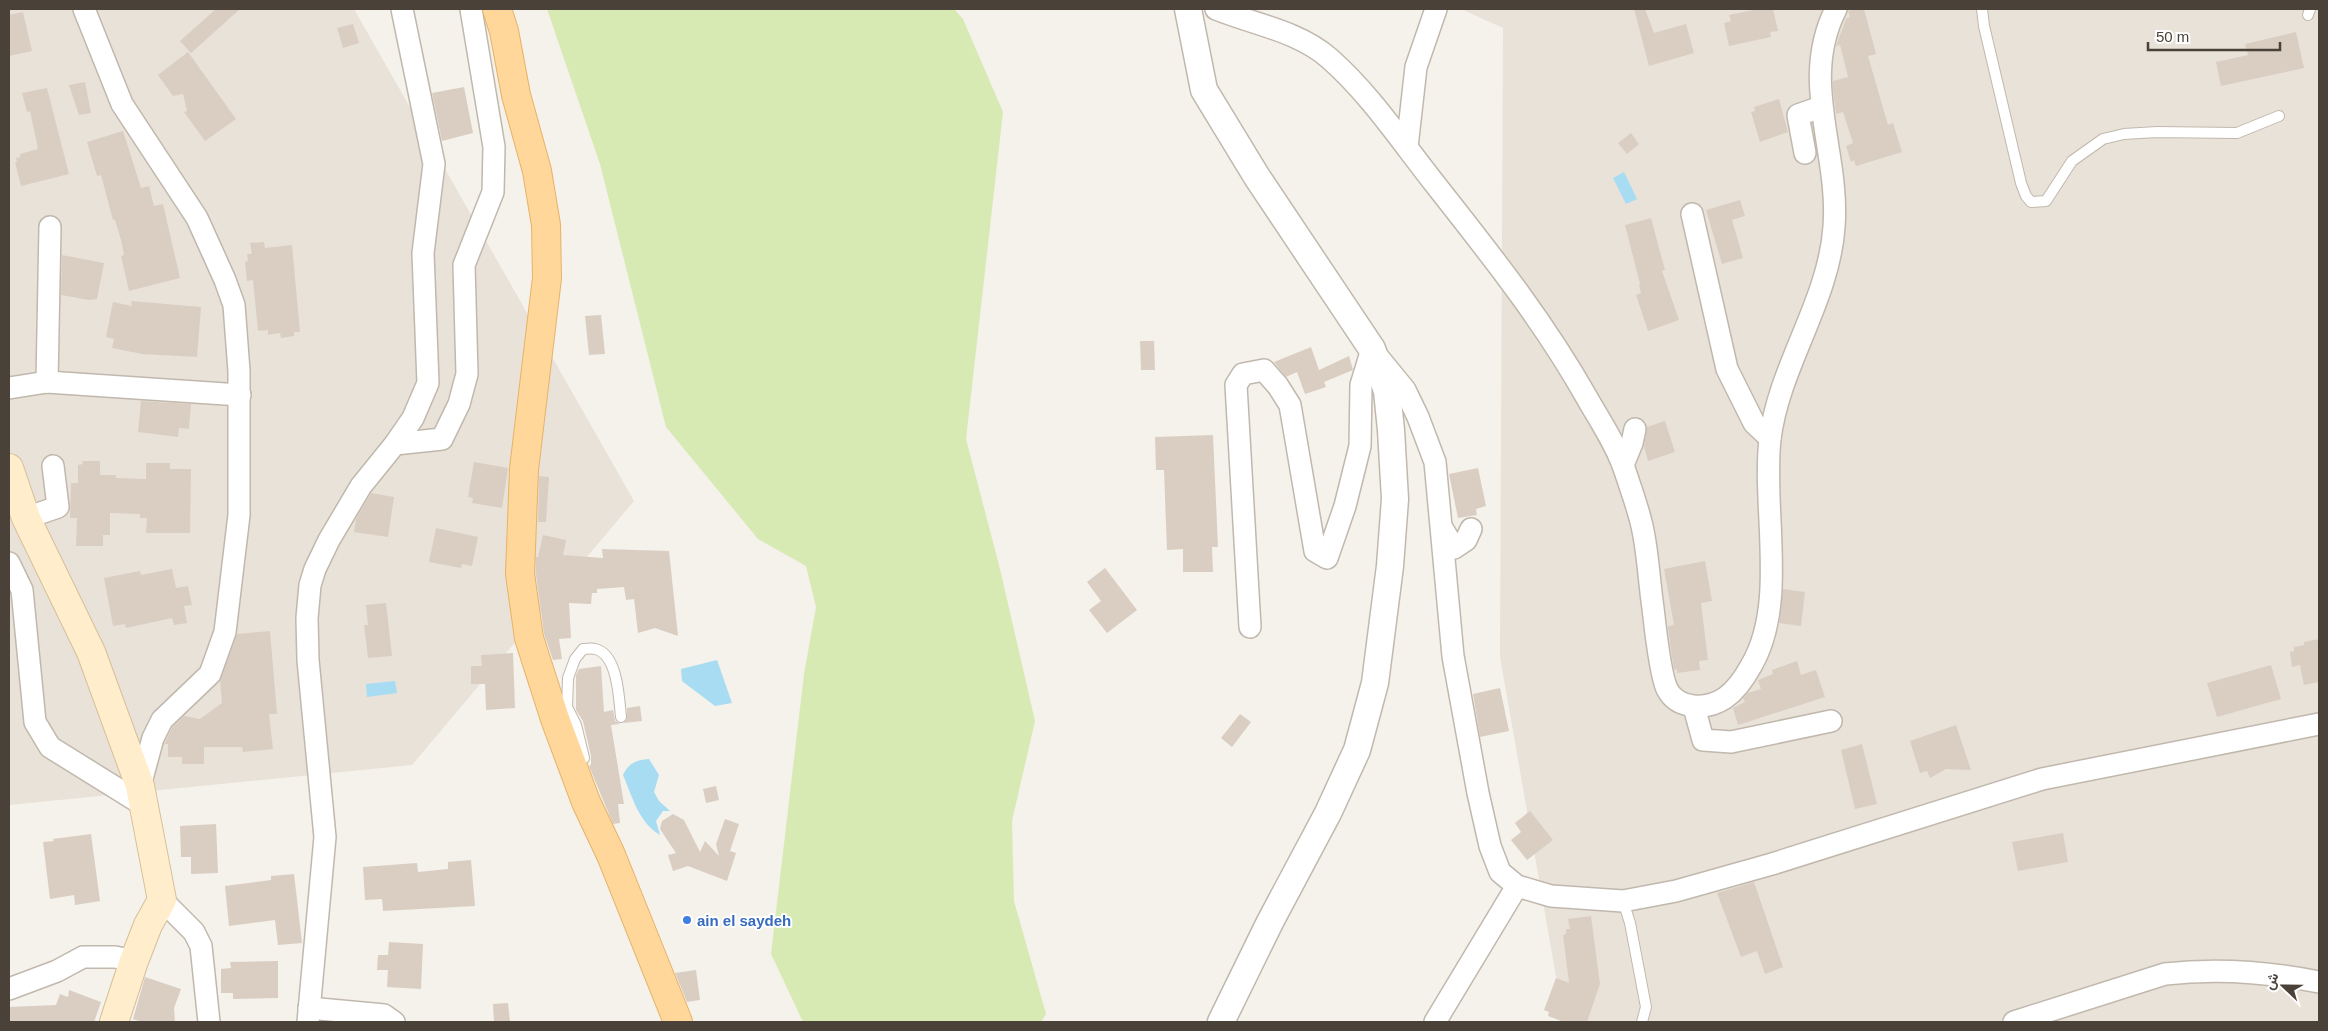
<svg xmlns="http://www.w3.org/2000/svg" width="2328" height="1031" font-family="Arial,Vazirmatn,sans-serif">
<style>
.residential{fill:#e9e2d9}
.green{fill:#d7eab4}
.water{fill:#a7dcf2}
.building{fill:#dacec3}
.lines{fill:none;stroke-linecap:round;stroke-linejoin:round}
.service-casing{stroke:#c1b8ad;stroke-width:12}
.minor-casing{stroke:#c1b8ad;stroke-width:24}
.tertiary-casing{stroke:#c1b8ad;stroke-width:29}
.secondary-casing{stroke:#d6bf9a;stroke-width:30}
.primary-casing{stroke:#e6b268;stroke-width:30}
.service{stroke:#fff;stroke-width:10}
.minor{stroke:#fff;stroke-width:21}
.tertiary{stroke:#fff;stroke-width:26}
.secondary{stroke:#ffedcb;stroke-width:28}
.primary{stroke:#ffd79a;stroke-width:28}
.shop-dot{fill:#3f7fe0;stroke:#fff;stroke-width:2}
.labels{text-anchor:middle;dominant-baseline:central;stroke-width:4;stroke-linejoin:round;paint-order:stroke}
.shop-label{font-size:15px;font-weight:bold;fill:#366cbe;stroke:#fff;text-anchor:start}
</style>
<rect width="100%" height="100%" fill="#f5f1eb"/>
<!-- residential -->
<g class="residential">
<polygon points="9,9 354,9 634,501 412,765 9,805"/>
<polygon points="1461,9 2319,9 2319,1022 1564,1022 1500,657 1503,28"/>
</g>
<!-- green -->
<polygon class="green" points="547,9 954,9 963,19 1003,112 966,439 1000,569 1035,721 1012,821 1014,901 1046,1014 1041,1022 803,1022 771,954 804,674 816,607 806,566 758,539 666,427 600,164"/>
<!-- water -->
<g class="water">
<polygon points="1624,172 1637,199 1626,204 1613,178"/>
<polygon points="717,660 732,703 715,706 682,681 681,669"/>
<polygon points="395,681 397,693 367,697 366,684"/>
<path d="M649,759L659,775L654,792L659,801L670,811H663L656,821L660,835C639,823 632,796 623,775C629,763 636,760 649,759Z"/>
</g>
<!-- building -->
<g class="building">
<polygon points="216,9 240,9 191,53 180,41"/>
<polygon points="1634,9 1645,9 1654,33 1686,24 1694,53 1649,66"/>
<polygon points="1758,9 1773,9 1778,31 1770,32 1771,37 1729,46 1724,23 1731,21 1729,15"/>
<polygon points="1856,9 1864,9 1876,54 1868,56 1888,125 1893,123 1902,152 1856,166 1854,160 1851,162 1846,146 1853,143 1843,112 1836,114 1833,89 1833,81 1848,77 1840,45 1836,46 1846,19 1850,17 1848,11"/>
<polygon points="23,12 32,51 9,56 9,15"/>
<polygon points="353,24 359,43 343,48 337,28"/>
<polygon points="2296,32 2304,68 2221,86 2216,62 2248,55 2245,44"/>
<polygon points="188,52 236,119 205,141 184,112 187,111 183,94 173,96 158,75"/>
<polygon points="85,82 91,113 79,115 69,85"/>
<polygon points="464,87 473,133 442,141 432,93"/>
<polygon points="47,88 69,174 21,186 15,162 17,162 16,158 20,157 20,154 38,149 30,111 27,112 22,93"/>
<polygon points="1779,99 1788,132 1760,142 1751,112 1755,111 1754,107"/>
<polygon points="123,131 141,188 149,186 154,206 163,204 180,278 129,291 121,256 124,255 121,240 115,220 113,220 101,175 97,176 87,142"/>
<polygon points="1631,133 1639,144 1627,154 1618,143"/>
<polygon points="1740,200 1745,216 1732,220 1743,258 1722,264 1706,210"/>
<polygon points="1651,218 1665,270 1662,271 1679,320 1648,331 1636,295 1641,293 1639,285 1640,284 1625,225"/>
<polygon points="264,242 265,248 292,245 300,332 294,332 294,336 281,338 280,333 268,335 268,330 258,331 253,280 247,281 245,262 248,261 247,254 252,254 250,243"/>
<polygon points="62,255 104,263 97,299 89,300 61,295"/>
<polygon points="131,301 201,307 197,357 142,354 112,348 114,339 106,337 113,302 132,306"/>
<polygon points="601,315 605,354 589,355 585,316"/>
<polygon points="1140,341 1154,341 1155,370 1141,370"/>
<polygon points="1311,347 1319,370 1349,356 1353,370 1324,382 1326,387 1305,394 1297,372 1286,377 1274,362"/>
<polygon points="141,401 191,404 189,429 179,428 178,437 138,432"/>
<polygon points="1665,421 1675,452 1648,461 1644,447 1647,427"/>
<polygon points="1213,435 1218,547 1212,547 1213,572 1183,572 1183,549 1167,550 1164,470 1156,470 1155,437"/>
<polygon points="82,461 100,461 100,475 116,475 116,478 146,479 146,463 170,463 170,469 191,469 190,533 146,533 147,518 140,518 140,514 110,513 110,535 103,535 103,546 76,546 77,518 70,518 71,483 78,483 78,465 83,464"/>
<polygon points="474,462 508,468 502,508 472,503 473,498 468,497"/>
<polygon points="1478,468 1486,506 1476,509 1477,515 1458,518 1449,474"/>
<polygon points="539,476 549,477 546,522 538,522"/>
<polygon points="371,493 394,497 388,537 354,532 356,519"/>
<polygon points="436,528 478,537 472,566 462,564 461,568 429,562"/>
<polygon points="543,535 566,540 563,555 603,558 602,549 669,551 678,636 655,628 638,633 634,599 626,600 624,587 597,589 597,593 592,593 591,604 569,603 571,638 559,639 562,659 553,660 544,634 536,573 536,557 538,557"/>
<polygon points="1705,561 1712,601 1701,603 1708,660 1699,661 1700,670 1677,673 1677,669 1674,670 1669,636 1668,626 1674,625 1664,569"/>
<polygon points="1105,568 1137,610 1107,633 1089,610 1101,601 1087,582"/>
<polygon points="172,569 176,588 188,586 192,605 184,606 187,623 174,625 172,618 126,628 125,624 113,626 104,578 140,571 141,575"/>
<polygon points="1783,589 1805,592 1801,626 1779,623"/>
<polygon points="386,603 392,656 368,658 364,625 368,625 366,605"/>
<polygon points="270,631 277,714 269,714 273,749 243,752 242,747 204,747 204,764 182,764 182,757 168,757 168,744 164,744 172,728 184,716 200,719 222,703 220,681 237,634"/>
<polygon points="2319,639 2319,682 2304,685 2300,665 2292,667 2290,652 2294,651 2294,647 2304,645 2304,642"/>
<polygon points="513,653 515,708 486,710 485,684 471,684 471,666 482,666 481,655"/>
<polygon points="1797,661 1801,675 1816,670 1825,697 1738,725 1733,708 1745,702 1743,698 1748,693 1761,689 1758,680 1773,674 1772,670"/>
<polygon points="2271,665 2281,699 2217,717 2207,683"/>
<polygon points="601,666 604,712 613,710 615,721 620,724 611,725 624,804 618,804 620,823 613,824 589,766 591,765 591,756 583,721 576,710 576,675 579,669"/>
<polygon points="1500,688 1509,731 1480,737 1473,694"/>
<polygon points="640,706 642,721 624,723 627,719 627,708"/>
<polygon points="1240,714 1251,722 1232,747 1221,738"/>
<polygon points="1956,725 1971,770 1946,769 1930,778 1927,771 1920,773 1910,741"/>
<polygon points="1862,744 1877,804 1855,809 1841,750"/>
<polygon points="716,786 719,800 706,803 703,789"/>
<polygon points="1530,811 1553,840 1527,860 1511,840 1521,832 1515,823"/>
<polygon points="673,814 684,820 700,852 705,841 719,856 716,844 725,819 739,824 730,851 736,853 727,881 688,866 673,871 668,855 676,853 660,829 662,821"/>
<polygon points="216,824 218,873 191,874 191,857 181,857 180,826"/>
<polygon points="2063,833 2068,862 2018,871 2012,842"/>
<polygon points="91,834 100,901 75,905 74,895 50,899 43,842 54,841 53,839"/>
<polygon points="471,860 475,906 383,911 382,899 365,900 363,867 417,863 418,872 448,869 448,862"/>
<polygon points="294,874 302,943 278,945 275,920 229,926 225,886 271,880 271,876"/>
<polygon points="1754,882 1783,967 1765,974 1757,951 1741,957 1717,893"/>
<polygon points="1591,916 1600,984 1587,1022 1564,1022 1548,1016 1549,1012 1544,1010 1556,978 1569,983 1563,935 1566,934 1566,929 1570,929 1568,919"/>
<polygon points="389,942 423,944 421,989 387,987 388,970 377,970 378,955 388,955"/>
<polygon points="278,961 278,998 233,999 233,993 221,993 221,969 231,968 230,962"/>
<polygon points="696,970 700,1000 687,1002 675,973"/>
<polygon points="145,977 181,989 174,1008 175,1022 142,1022 133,1019"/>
<polygon points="69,990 101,1002 94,1022 9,1022 9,1007 56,1005 60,994 68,997"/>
<polygon points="508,1003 510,1022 494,1022 493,1004"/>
</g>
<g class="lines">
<!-- service casing -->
<g class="service-casing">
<g id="service">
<polyline points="1982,9 1984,26 2021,183 2026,196 2031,202 2046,201 2072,161 2103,139 2124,134 2157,132 2237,133 2279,116"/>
<polyline points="2308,15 2310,9"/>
<path d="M575,766L584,758L576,725L567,707L568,678L575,659L583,649C587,649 592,648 595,649C618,654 619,699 621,717"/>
<polyline points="1623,901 1630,923 1646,1007 1642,1022"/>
</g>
</g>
<!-- minor casing -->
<g class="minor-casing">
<g id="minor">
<polyline points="84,9 122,104 197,218 225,280 234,305 239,371 239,515 225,632 210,674 162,720 153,738 140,786"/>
<path d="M1216,9C1253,24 1298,31 1329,58C1370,94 1401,141 1435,184C1490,254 1543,320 1587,398C1600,421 1617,446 1625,471C1631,489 1638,508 1642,526C1648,552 1649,581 1653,608C1655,626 1660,674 1667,689C1678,710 1707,710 1725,698C1735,691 1745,677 1751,666C1788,604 1762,509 1770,439C1779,366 1829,301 1834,227C1840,152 1799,81 1836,9"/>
<polyline points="1407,147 1416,67 1436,9"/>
<polyline points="1805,153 1798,115 1821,107"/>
<polyline points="1692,214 1727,369 1754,423 1770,438"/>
<polyline points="1378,357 1405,390 1418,417 1435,462 1453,656 1478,793 1490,846 1500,872 1517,886 1551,896 1623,901 1676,891 1772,864 2042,779 2319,724"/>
<polyline points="47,382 50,227"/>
<polyline points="9,388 47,382 240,395"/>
<polyline points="395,444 413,418 428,383 423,253 434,164 402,9"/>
<polyline points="1623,465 1632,443 1635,429"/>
<polyline points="26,518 58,507 53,466"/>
<polyline points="1442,528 1454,548 1466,540 1471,529"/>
<polyline points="9,563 22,590 35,722 50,747 145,806"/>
<polyline points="1250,627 1236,385 1243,374 1264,370 1278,386 1290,405 1315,551 1327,558 1345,506 1360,446 1361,385 1372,349"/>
<polyline points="1694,707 1703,740 1731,742 1831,721"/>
<polyline points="162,900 194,932 201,946 209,1022"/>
<polyline points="9,989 57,971 83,957 115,957 134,961"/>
<polyline points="309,1008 384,1015 394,1022"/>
<polyline points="308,1022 325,837 308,660 307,618 310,585 315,569 329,540 361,486 395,444 442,439 459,404 467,374 464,265 493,192 494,147 471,9"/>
<polyline points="1435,1022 1517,886"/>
<path d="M2014,1022L2165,974C2216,968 2269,972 2319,982"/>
</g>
</g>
<!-- tertiary casing -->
<g class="tertiary-casing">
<polyline id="tertiary" points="1188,9 1204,90 1257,177 1372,349 1387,391 1391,430 1395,499 1390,566 1375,683 1357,750 1328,813 1270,922 1221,1022"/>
</g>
<!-- secondary casing -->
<g class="secondary-casing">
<polyline id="secondary" points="9,468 26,518 91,652 140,786 162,900 148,925 134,961 114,1022"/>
</g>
<!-- primary casing -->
<g class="primary-casing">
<polyline id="primary" points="497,9 504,31 516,95 537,171 546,225 547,278 524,469 520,574 529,638 555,719 586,802 611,855 678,1022"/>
</g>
<!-- service -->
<use href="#service" class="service"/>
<!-- minor -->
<use href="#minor" class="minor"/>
<!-- tertiary -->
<use href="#tertiary" class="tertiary"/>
<!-- secondary -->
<use href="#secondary" class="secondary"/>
<!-- primary -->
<use href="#primary" class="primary"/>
</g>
<!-- markers -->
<circle class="shop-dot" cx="687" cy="920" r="5"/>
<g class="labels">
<!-- shop labels -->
<g class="shop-label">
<text x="697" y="920">ain el saydeh</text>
</g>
</g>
<!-- border -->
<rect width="2328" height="1031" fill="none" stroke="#4a4138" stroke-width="20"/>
<!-- north arrow -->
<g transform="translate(2283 986) rotate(292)" stroke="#ffffff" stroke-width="4" paint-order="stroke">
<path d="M0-4L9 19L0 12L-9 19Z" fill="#4a4138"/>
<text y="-8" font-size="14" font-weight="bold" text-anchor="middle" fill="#4a4138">ش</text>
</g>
<!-- scale -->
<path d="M2148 42v8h132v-8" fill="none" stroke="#4a4138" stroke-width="2.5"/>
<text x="2156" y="42" font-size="15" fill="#4a4138" stroke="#ffffff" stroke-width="4" paint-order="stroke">50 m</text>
</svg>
